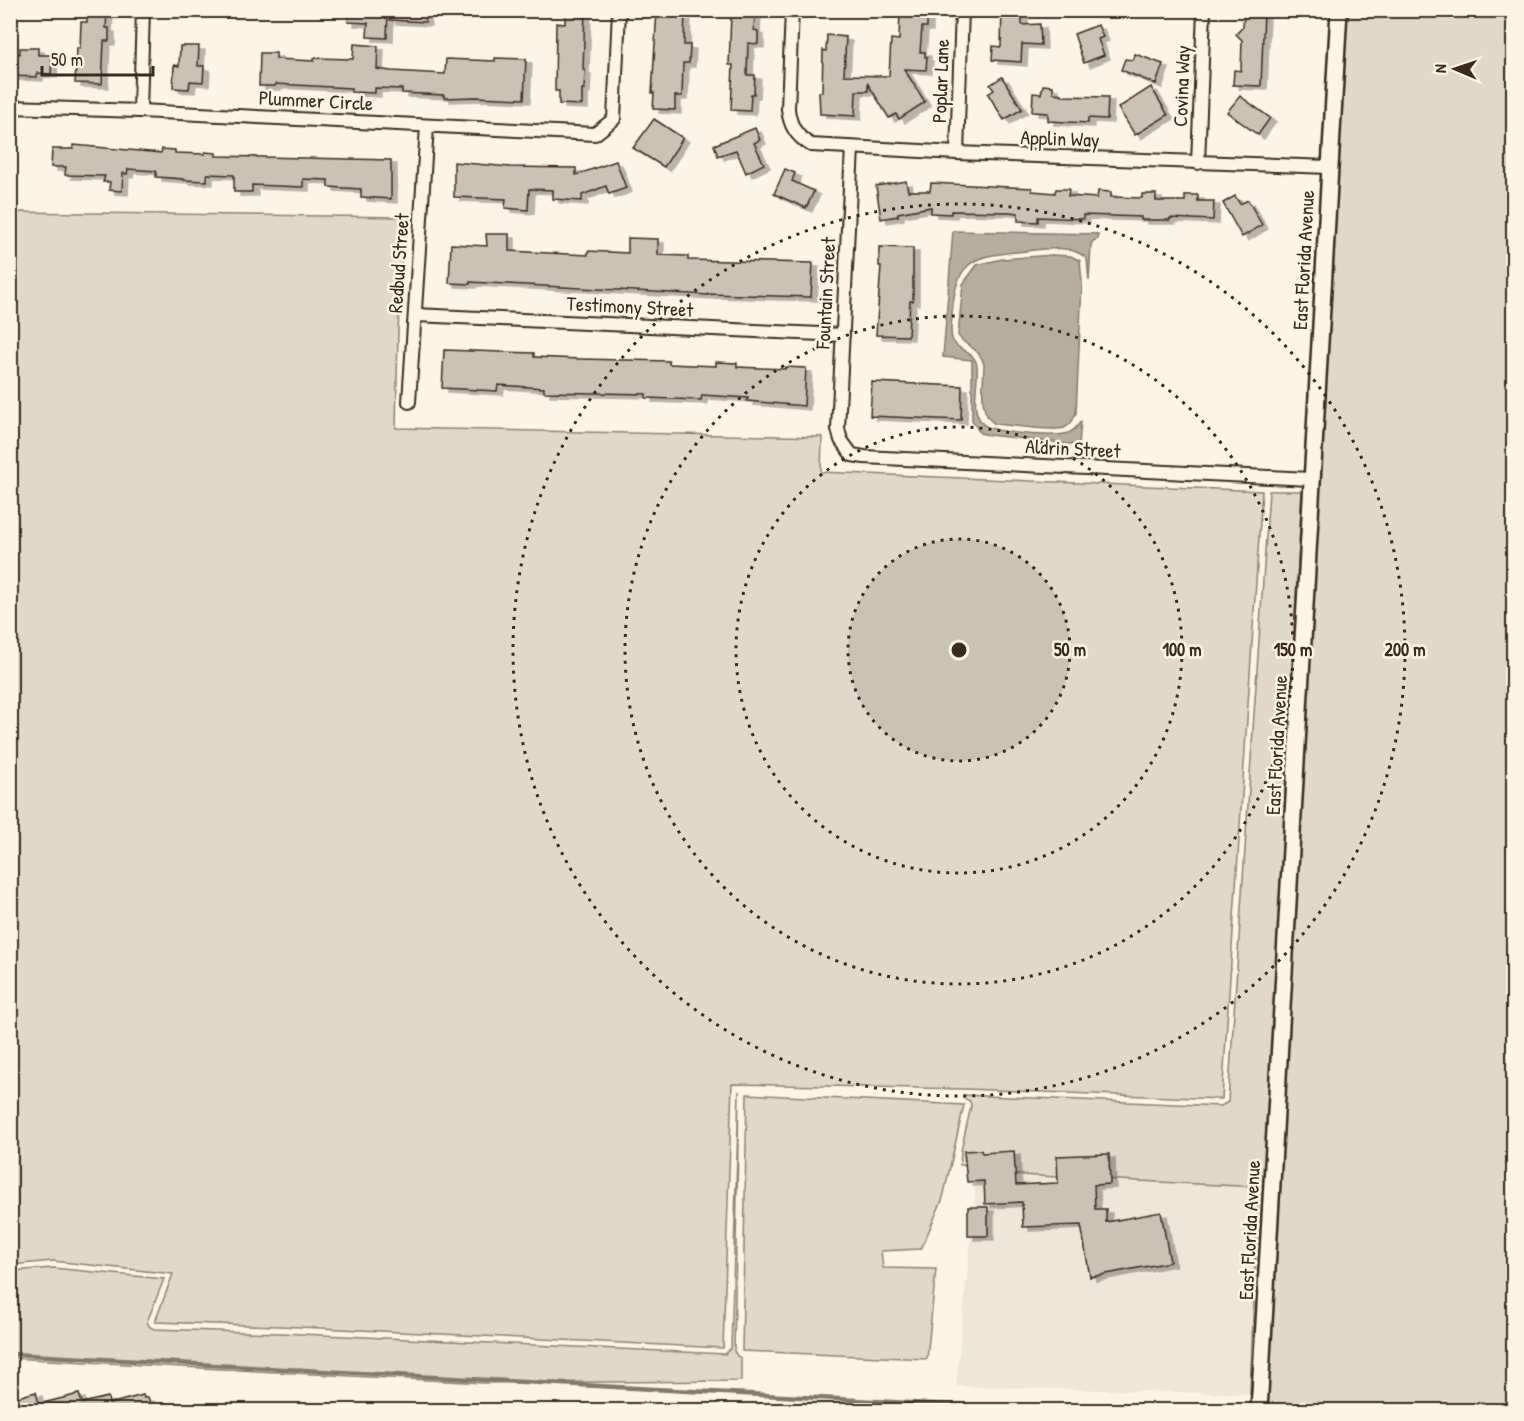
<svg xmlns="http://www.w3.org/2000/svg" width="1524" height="1421" font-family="'Patrick Hand',sans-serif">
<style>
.built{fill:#eee6d6}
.green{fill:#e0d8c8;stroke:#8e8173;stroke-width:1.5}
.water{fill:#b7ad9e;stroke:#85796b;stroke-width:1.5}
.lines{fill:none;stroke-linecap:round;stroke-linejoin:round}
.stream{stroke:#85796b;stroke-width:4.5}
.building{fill:#ccc2b3;stroke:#3b2a1e;stroke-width:1.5;filter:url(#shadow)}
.minor-casing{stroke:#3b2a1e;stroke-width:16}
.tertiary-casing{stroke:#3b2a1e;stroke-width:20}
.minor{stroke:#fcf5e5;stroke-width:12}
.tertiary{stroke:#fcf5e5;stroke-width:15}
.ring{fill:none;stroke:#3b2a1e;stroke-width:3;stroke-dasharray:3 6}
.labels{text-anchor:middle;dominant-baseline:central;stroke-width:5;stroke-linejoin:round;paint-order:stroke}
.street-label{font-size:20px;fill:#3b2a1e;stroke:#fcf5e5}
.centre{fill:#3b2a1e;stroke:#fcf5e5;stroke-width:3}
.ring-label{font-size:18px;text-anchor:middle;font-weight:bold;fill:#3b2a1e;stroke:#fcf5e5;stroke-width:5;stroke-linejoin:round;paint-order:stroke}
</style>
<defs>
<filter id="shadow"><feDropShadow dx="6" dy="4" stdDeviation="0" flood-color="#0004"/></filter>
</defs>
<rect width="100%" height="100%" fill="#fcf5e5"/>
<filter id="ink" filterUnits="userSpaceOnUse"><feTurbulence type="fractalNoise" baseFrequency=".0167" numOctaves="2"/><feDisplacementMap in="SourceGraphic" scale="12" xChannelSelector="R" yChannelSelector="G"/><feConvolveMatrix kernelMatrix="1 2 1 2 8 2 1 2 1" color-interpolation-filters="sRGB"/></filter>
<g filter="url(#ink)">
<!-- built -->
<g class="built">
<polygon points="977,1173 1258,1187 1250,1394 956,1386"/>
<polygon points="802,1398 1040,1410 801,1410"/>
</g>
<!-- green -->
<g class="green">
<polygon points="1339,11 1513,11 1513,1410 1260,1410"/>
<polygon points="11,212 404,217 398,333 396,428 822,437 821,472 1262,491 1222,1099 965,1089 732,1084 723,1348 280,1326 155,1322 173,1274 53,1261 11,1265"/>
<polygon points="1269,491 1302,491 1252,1394 1250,1394 1258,1187 977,1173 977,1166 960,1165 961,1151 971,1106 970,1101 963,1098 963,1095 1221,1106 1228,1102"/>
<polygon points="739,1091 734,1351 737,1356 741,1358 741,1381 484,1383 11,1358 11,1271 53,1268 164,1279 147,1322 150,1327 154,1329 280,1333 725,1354 731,1348"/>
<polygon points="747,1094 964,1105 943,1198 921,1249 881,1251 883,1268 936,1269 927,1359 742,1351"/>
</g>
<!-- water -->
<g class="water">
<path d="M953,231L1098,234V239L1093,241L1091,245L1089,281L1087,259C1071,242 1038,250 1017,252C969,256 956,264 952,314C952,322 949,334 953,341C959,352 975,351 977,366C979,384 969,410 983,424C992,433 1056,438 1068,433C1074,431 1078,426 1081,421L1079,445L989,435L980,433L972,420V360L943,357Z"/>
<path d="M1052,255L1071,256L1080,261L1082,283L1076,413C1073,420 1071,425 1064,428C1050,432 1012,425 995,424C977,413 984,383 984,364C978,345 964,347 958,335L963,284L977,265L1002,259Z"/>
</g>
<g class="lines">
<!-- stream -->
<polyline class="stream" points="10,1354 1040,1410"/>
</g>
<!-- building -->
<g class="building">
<polygon points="88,10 107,10 106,28 109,28 109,41 104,41 102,84 75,83 77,48 80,48 81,22 87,22"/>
<polygon points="349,10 388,10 387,38 367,37 368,23 348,22"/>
<polygon points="390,10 425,10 425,22 390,20"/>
<polygon points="565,10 585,10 583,70 585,70 584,89 582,89 582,105 559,104 559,91 555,91 556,23 565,24"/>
<polygon points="657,10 685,10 684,45 690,45 689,63 683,63 682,96 675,96 675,110 653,109 654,93 652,93"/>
<polygon points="736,10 755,10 754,30 758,31 758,44 748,43 747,75 755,75 754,94 751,94 750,111 731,110 733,65 729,65 731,14 736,14"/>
<polygon points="900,10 927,10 927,27 922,27 920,52 925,52 925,57 927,57 926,70 904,69 925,102 899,119 896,114 889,118 868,84 868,91 856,91 855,116 820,114 819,92 822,92 823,50 826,51 827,35 846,37 844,75 889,76 891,39 899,40"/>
<polygon points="1002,10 1022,10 1022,25 1040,24 1041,45 1022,44 1021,62 992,60 993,46 1001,47"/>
<polygon points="1244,11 1264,12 1261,86 1233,85 1234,70 1241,71 1242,40 1236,34 1243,27"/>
<polygon points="1098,25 1103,37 1098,39 1104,55 1084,63 1074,34"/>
<polygon points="354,44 378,46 377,69 391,71 445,74 446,59 495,61 495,58 526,59 524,99 477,97 444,98 444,95 402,93 402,89 375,88 375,93 351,92 351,88 275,84 275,86 259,86 260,53 276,53 276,59 314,61 314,58 353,59"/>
<polygon points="180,46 199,46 198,66 204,66 203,82 190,81 189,89 173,88 174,65 179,66"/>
<polygon points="20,48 38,48 38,55 52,55 51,74 37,73 37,77 12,76 13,53 20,54"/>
<polygon points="1135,54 1163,64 1156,84 1121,70 1125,59 1133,60"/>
<polygon points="1002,77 1022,109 1004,120 988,94 994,90 990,85"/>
<polygon points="1043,85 1053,86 1053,93 1062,94 1062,96 1108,97 1107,119 1088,118 1088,123 1048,121 1048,113 1032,112 1033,93 1041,94"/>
<polygon points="1151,87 1168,115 1135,135 1118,108"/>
<polygon points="1240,96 1270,118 1258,135 1227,112"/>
<polygon points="654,119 683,138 664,167 633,148"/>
<polygon points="755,128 760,140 754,143 764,164 746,173 736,150 718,156 714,145"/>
<polygon points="73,145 161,153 162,149 175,150 175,153 205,154 205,152 216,153 216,156 391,160 391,199 361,197 361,189 328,187 328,180 303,179 303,187 252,185 252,192 234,192 234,175 207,174 207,181 183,180 183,179 156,177 156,171 128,169 127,174 123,173 122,191 109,190 110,182 103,182 105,176 65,175 66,167 51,167 52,149 73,149"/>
<polygon points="616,161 626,188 609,194 606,186 582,195 582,201 553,199 553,190 529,189 528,210 505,208 506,199 454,197 454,162 510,167 576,168 576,175"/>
<polygon points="785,169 795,173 792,181 814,191 806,208 774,194"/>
<polygon points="906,181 908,191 930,191 931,183 1032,188 1032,191 1055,193 1056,189 1069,189 1068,196 1097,198 1098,191 1111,192 1111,197 1142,198 1142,194 1156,194 1156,201 1185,201 1185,195 1198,195 1198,201 1214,201 1213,220 1170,218 1170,220 1141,220 1141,217 1083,215 1083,219 1038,217 1038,222 1018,221 1018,213 1010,212 951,211 951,214 931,213 931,207 898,213 898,216 881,219 876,186"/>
<polygon points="1235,196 1240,204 1248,200 1262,225 1242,237 1223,203"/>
<polygon points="486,234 509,234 509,251 588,255 588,251 628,253 628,238 658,239 658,255 688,256 688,260 813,263 811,297 708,294 708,295 470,282 470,284 449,283 451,244 487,246"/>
<polygon points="879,247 913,248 913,301 910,301 908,336 876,335 881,266 879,266"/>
<polygon points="444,350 534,353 534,357 580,359 669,361 669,364 716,366 716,362 737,363 737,367 785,369 785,367 806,368 804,406 747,401 748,398 702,395 701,400 646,398 646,394 544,392 544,388 498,385 497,391 442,388"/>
<polygon points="872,382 962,386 961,420 870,416"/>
<polygon points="981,1150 982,1153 1014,1151 1016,1185 1058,1183 1057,1156 1109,1154 1110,1184 1094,1185 1095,1209 1106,1209 1106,1222 1161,1212 1170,1262 1090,1277 1081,1225 1023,1227 1022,1202 985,1204 984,1181 967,1182 964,1151"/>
<rect x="968" y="1207" width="20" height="29"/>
<polygon points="36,1392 39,1404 79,1394 82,1403 108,1397 109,1404 143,1395 144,1398 148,1397 152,1410 10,1410 10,1399"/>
</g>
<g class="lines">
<!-- minor casing -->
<g class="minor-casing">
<g id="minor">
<path d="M792,10L788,109C790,126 796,136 811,145L957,153L1329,167"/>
<polyline points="10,107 140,111 595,134 614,119 619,10"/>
<polyline points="140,111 143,10"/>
<polyline points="852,148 838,429 841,440 852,455 864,457 1311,479"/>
<polyline points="957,153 962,10"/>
<polyline points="1198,163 1204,10"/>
<polyline points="415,315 843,335"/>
<polyline points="409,402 427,126"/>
</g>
</g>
<!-- tertiary casing -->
<g class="tertiary-casing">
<polyline id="tertiary" points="1259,1410 1339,10"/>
</g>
<!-- minor -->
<use href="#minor" class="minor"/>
<!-- tertiary -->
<use href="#tertiary" class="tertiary"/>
</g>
</g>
<!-- distance rings -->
<circle cx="959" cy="650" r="111" fill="#3b2a1e" fill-opacity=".12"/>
<g class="ring">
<circle cx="959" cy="650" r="111"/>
<circle cx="959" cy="650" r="223"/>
<circle cx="959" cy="650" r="334"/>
<circle cx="959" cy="650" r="446"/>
</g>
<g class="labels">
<!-- street labels -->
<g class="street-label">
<text transform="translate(940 81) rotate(-88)">Poplar Lane</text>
<text transform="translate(1181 86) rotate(-88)">Covina Way</text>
<text transform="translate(316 100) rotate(3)">Plummer Circle</text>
<text transform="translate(1060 138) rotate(2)">Applin Way</text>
<text transform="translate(1303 260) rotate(-87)">East Florida Avenue</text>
<text transform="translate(398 263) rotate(-86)">Redbud Street</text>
<text transform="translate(825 293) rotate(-87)">Fountain Street</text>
<text transform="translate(630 306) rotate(3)">Testimony Street</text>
<text transform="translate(1073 448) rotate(3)">Aldrin Street</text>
<text transform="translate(1276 745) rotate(-87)">East Florida Avenue</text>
<text transform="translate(1249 1230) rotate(-87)">East Florida Avenue</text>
</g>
</g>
<circle cx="959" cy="650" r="9" class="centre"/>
<g class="ring-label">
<text x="1070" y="656">50 m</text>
<text x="1182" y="656">100 m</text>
<text x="1293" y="656">150 m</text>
<text x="1405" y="656">200 m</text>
</g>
<!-- margin -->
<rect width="1524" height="1421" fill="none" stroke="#fcf5e5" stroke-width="36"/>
<rect x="18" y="18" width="1488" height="1385" fill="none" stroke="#3b2a1e" stroke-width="2" filter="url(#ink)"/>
<!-- north arrow -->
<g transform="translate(1455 69) rotate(272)" stroke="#fcf5e5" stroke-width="4.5" paint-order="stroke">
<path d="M0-4.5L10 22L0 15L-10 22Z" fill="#3b2a1e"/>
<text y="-9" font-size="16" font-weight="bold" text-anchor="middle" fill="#3b2a1e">N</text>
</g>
<!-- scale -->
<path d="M42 66v9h111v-9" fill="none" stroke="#3b2a1e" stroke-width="3"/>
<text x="51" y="66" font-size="18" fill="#3b2a1e" stroke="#fcf5e5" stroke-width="4.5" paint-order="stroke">50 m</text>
</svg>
